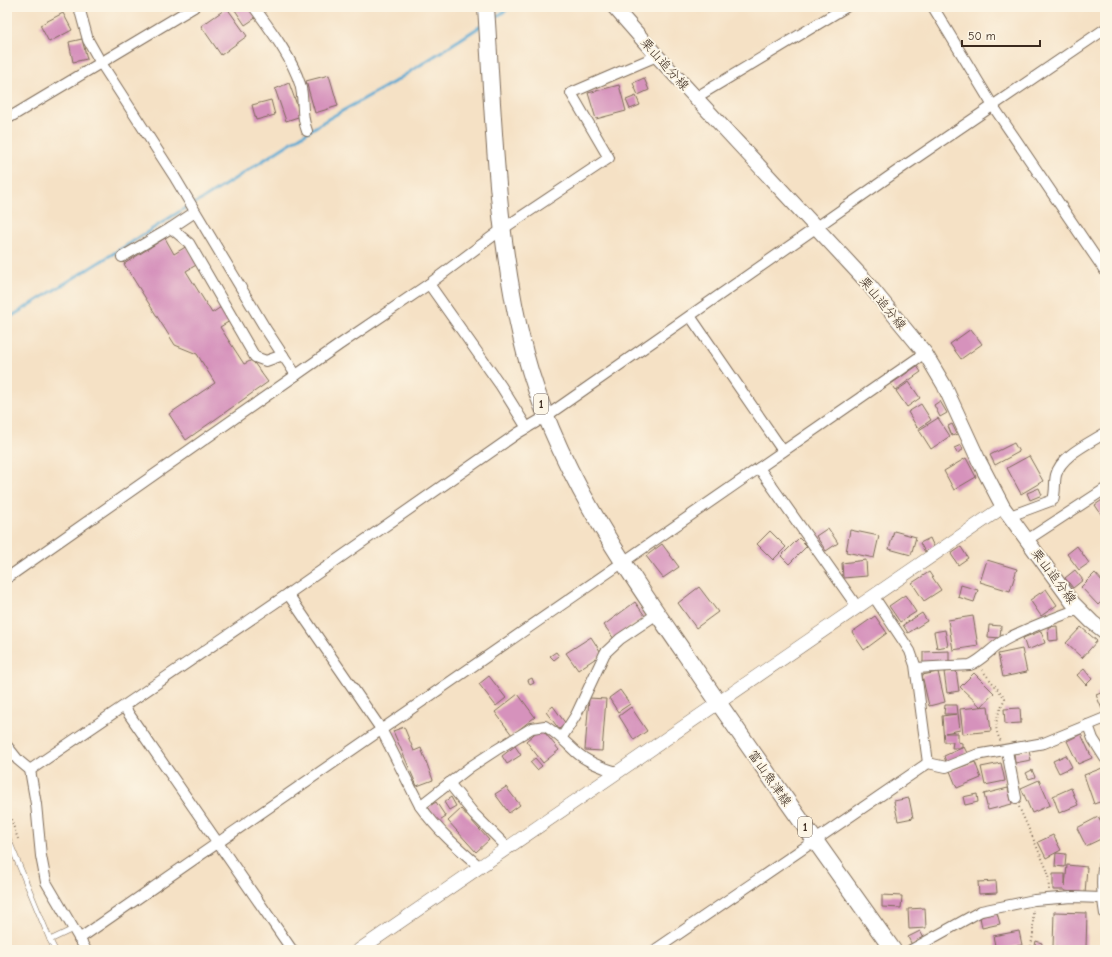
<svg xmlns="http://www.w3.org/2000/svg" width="1112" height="957" font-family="'Comic Neue','Klee One',sans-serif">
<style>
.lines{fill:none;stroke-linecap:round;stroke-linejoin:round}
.stream{stroke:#58a7d2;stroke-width:3}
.building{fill:#d692bc}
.service-casing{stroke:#7c6a58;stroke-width:6}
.minor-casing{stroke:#7c6a58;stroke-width:12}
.tertiary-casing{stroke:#7c6a58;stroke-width:14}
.secondary-casing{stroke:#7c6a58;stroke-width:16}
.primary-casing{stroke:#7c6a58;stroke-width:18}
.path{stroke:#7c6a58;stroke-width:2;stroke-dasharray:1 3;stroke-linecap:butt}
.service{stroke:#fff;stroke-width:5}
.minor{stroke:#fff;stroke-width:10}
.tertiary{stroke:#fff;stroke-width:13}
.secondary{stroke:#fff;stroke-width:14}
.primary{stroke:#fff;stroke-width:16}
.labels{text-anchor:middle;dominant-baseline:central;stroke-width:4;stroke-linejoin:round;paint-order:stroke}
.shield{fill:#fcf5e5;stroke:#75675a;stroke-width:1}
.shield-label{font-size:12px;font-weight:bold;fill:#3b2a1e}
.street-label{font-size:13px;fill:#3b2a1e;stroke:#fcf5e5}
</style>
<rect width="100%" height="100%" fill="#fcf5e5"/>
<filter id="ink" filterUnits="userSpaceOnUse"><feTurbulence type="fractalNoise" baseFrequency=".025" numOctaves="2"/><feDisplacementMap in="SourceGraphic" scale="8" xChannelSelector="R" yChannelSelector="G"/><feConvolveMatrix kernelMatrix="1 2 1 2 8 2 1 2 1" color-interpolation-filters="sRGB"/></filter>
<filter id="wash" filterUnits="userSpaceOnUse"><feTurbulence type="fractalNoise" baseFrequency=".012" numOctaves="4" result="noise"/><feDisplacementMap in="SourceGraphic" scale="16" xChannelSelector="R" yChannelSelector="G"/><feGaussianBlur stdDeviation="0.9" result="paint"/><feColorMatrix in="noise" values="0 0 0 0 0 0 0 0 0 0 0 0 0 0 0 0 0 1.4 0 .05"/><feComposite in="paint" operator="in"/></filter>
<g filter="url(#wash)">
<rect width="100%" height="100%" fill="#f5e1c5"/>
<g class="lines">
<!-- stream -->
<g class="stream">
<polyline points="493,19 511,7"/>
<polyline points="7,319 124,247 185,208 203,199 328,119 394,82 481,26"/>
</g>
</g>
<g id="blocks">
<!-- building -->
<g class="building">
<polygon points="233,7 251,7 257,17 245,25"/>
<polygon points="227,8 247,36 221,55 201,26"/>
<polygon points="63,13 72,30 49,42 40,25"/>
<polygon points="82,39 87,59 73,62 69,42"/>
<polygon points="329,75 338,106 315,113 306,81"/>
<polygon points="644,78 649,90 638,95 633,83"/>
<polygon points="289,83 301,116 286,121 275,89"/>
<polygon points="619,85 626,111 596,119 588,93"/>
<polygon points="636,96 640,105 630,109 626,100"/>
<polygon points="271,100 275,115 256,120 252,105"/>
<polygon points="165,238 174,254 187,246 198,264 186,271 212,313 221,307 230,321 220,327 244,364 252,360 268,382 186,440 169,414 215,383 197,354 175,345 124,264"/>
<polygon points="971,329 982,344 961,359 950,344"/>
<polygon points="917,366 921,372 895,390 891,384"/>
<polygon points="909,382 920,398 907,407 896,391"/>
<polygon points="940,401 947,413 940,417 934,405"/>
<polygon points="921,404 931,420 918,429 908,412"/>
<polygon points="938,418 950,436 931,449 919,430"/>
<polygon points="952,424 957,434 952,436 948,426"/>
<polygon points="1014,443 1019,452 995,465 990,455"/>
<polygon points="961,445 963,450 957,453 954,448"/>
<polygon points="1029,456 1043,481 1021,494 1007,468"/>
<polygon points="966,458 976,477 954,490 944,471"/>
<polygon points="1039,488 1042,495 1030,500 1027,493"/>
<polygon points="1105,498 1105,520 1095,505"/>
<polygon points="828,528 838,543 826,551 816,536"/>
<polygon points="850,530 879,536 874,558 846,552"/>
<polygon points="770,531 786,547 773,560 757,544"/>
<polygon points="894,531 916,537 911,555 889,549"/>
<polygon points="799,538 807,546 789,564 781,556"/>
<polygon points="930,538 934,547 925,552 920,543"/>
<polygon points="662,544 679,567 663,578 646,556"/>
<polygon points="1077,546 1089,563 1079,570 1067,554"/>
<polygon points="961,547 968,558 958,565 951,554"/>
<polygon points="866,560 867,576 843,578 842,563"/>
<polygon points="987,560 1017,569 1010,591 980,582"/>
<polygon points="1075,570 1083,580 1073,588 1065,578"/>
<polygon points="929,572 941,590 924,601 912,583"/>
<polygon points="1095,573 1105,584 1105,598 1098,605 1081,587"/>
<polygon points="961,585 978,590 974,602 958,597"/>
<polygon points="699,587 718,612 696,628 678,603"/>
<polygon points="1046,589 1057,605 1041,616 1030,600"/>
<polygon points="905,595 916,612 900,622 889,606"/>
<polygon points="635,602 645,616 614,639 604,625"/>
<polygon points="922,613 927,621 908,633 903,625"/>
<polygon points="875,616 887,633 864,650 852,632"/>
<polygon points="973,616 978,646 953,650 948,620"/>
<polygon points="989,625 1001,626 1000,638 988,637"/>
<polygon points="1057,626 1058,640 1049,641 1048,627"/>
<polygon points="1081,627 1097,641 1082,658 1066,643"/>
<polygon points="945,630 948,646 937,648 934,632"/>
<polygon points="1041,631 1045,643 1027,650 1023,638"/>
<polygon points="591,637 602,654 578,670 566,653"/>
<polygon points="1022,649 1027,672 1003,677 998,654"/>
<polygon points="949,651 949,662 923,663 923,652"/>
<polygon points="556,652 559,656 554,660 550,656"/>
<polygon points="1084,669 1092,679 1086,685 1077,675"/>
<polygon points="956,670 959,691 947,693 944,672"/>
<polygon points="938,672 945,702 929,706 922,675"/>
<polygon points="974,673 994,693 981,707 960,687"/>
<polygon points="489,676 506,698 496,706 479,684"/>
<polygon points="532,678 534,683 530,685 528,680"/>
<polygon points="620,690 630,704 618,712 609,698"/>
<polygon points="1103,692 1105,708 1102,709 1096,695"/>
<polygon points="518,694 535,717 512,735 495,712"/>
<polygon points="589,698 606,699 602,751 585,750"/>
<polygon points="945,705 957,705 960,730 945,733 958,733 958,742 962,743 962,748 952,748 953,742 944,742 942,716 957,714 944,714"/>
<polygon points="553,706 566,724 559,729 546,712"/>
<polygon points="988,706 991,731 963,734 960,709"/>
<polygon points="631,707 647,731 634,740 619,716"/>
<polygon points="1020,708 1021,723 1005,724 1004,709"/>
<polygon points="404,727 414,751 421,748 433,780 417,786 393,731"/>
<polygon points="541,728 559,750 543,763 526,741"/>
<polygon points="1081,734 1092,758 1078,764 1067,741"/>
<polygon points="515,746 521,755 507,764 502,756"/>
<polygon points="964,747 967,753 946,762 944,756"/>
<polygon points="1029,751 1031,760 1015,763 1014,753"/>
<polygon points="1066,755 1072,767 1059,773 1053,761"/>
<polygon points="535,758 542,766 537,770 530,762"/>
<polygon points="975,762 981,778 957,788 950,771"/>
<polygon points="1001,763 1005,781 985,785 981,767"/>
<polygon points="1105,767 1105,800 1094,804 1084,775"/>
<polygon points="1032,770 1035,777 1029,779 1026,773"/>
<polygon points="1039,780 1050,805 1032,813 1021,788"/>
<polygon points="506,787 520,805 509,813 495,794"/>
<polygon points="1008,788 1012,804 988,810 984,794"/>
<polygon points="1071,788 1078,805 1059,813 1053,796"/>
<polygon points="977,794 978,802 965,805 963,797"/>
<polygon points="451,797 456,806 449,810 444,802"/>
<polygon points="909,798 913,818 898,821 894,801"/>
<polygon points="436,802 446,817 438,822 428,807"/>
<polygon points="461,809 489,840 476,852 448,821"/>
<polygon points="1105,815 1105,821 1103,822 1100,817"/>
<polygon points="1098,817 1105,830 1105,837 1086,846 1077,828"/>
<polygon points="1053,835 1061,850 1046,858 1038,842"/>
<polygon points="1056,853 1066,854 1065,867 1055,866"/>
<polygon points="1067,865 1087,867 1085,894 1065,891 1065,890 1053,890 1053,874 1065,874 1065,887"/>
<polygon points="996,881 997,893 979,894 978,882"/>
<polygon points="882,895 902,896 901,908 882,907"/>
<polygon points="925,908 926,928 909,929 908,909"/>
<polygon points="1054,912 1087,913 1086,948 1053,947"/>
<polygon points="997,913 1000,924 982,928 980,917"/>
<polygon points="920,931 924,938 912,945 908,937"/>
<polygon points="1019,931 1022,945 996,950 993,936"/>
<polygon points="1036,941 1042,943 1041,950 1034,950"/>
</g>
</g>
</g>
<g filter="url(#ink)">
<use href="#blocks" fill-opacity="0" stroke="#7c6a58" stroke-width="1"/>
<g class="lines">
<!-- service casing -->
<g class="service-casing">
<g id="service">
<polyline points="7,836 50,940 55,950"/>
<polyline points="50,940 73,929"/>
</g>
</g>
<!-- minor casing -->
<g class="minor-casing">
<g id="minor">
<polyline points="79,7 88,40 101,63 174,176 265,328 296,375"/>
<path d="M254,7C270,29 292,58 300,84C305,101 300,113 307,131"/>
<polyline points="933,7 993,106 1105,271"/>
<polyline points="695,98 846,7"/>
<polyline points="7,119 194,7"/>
<polyline points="171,228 195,212"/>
<polyline points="122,257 171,228 189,243 255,357 266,361 283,355"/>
<polyline points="429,284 501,386 527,428"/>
<polyline points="690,316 783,451"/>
<polyline points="759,468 858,608"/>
<path d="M1010,516L1053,500C1056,491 1054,483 1056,475C1061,455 1090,443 1105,433"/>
<polyline points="1027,540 1105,489"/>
<polyline points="7,578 339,345 429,284 501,230 609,158 571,93 657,56"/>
<polyline points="288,594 381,729 420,806"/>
<polyline points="874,597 910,651 915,665 928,763"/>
<path d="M916,668L970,665C983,660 992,647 1005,640C1029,627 1054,618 1079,609"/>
<polyline points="124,707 292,950"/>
<polyline points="1088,725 1093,739 1105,758"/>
<polyline points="562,737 576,715 605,653 620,639 657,614"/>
<polyline points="7,746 18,760 30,770 36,804 41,856 46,882 86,950"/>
<polyline points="1007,751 1016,798"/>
<polyline points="30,770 288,594 518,433 545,417 900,169 1105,29"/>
<polyline points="449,783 474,814 508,848"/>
<path d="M1105,858C1100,877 1102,896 1105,914"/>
<path d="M480,867C458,848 437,830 420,806L470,767L496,750L532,728L545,726C558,734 565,742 576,752C587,762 603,768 617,772"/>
<polyline points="79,939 925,353"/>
<polyline points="655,950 928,763 946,767 976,755 1044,743 1105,718"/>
<polyline points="911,950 981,911 1034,900 1073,897 1102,898"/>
</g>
</g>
<!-- tertiary casing -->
<g class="tertiary-casing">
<polyline id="tertiary" points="359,950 1003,507"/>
</g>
<!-- secondary casing -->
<g class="secondary-casing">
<polyline id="secondary" points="614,7 657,56 865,280 925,353 944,385 979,461 1003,507 1072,602 1092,622 1105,632"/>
</g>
<!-- primary casing -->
<g class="primary-casing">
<path id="primary" d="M486,7C494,123 496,241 525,353C556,470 625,567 692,664C757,760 825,855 893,950"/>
</g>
<!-- path -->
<g class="path">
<path d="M982,670L1005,698C999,712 991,726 1001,741"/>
<polyline points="1019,807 1048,872 1049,890"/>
<polyline points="7,808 18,839"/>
<polyline points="1030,950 1033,935 1033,910"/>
</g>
<!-- service -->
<use href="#service" class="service"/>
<!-- minor -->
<use href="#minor" class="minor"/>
<!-- tertiary -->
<use href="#tertiary" class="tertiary"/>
<!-- secondary -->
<use href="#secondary" class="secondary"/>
<!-- primary -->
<use href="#primary" class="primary"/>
</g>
</g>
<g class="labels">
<!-- shield labels -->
<g class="shield">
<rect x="534" y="394" width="14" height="20" rx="3"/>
<rect x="798" y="817" width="14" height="20" rx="3"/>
</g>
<g class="shield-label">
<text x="541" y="404">1</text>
<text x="805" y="827">1</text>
</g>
<!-- street labels -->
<g class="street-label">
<text transform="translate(665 64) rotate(48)">栗山追分線</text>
<text transform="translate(883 303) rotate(50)">栗山追分線</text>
<text transform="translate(1054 576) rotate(53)">栗山追分線</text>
<text transform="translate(770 778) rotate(55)">富山魚津線</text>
</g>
</g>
<!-- margin -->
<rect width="1112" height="957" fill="none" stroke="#fcf5e5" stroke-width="24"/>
<!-- scale -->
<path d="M962 40v6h78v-6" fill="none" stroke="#3b2a1e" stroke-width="2"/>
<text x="968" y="40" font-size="12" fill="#3b2a1e" stroke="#fcf5e5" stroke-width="3" paint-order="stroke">50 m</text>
</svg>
